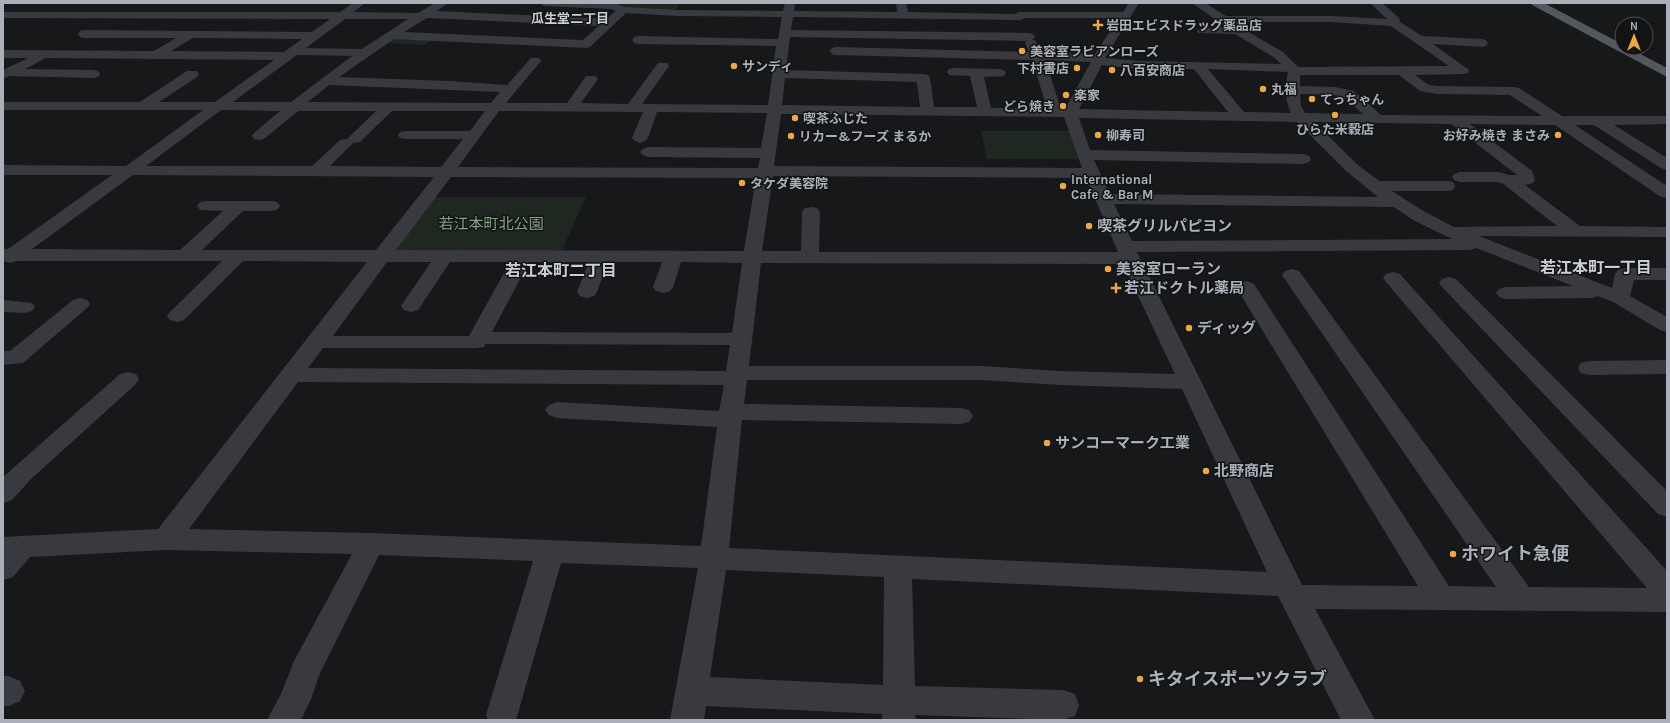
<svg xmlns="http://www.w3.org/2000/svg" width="1670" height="723" font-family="Karla,'Noto Sans JP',sans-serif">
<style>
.green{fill:#1f2820}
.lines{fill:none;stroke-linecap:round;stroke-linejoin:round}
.minor{fill:#383a3f;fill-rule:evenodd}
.major{fill:#54575e;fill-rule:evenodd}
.poi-dot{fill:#f1a838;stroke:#121315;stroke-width:1.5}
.labels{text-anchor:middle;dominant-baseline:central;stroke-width:3;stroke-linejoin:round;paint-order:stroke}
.far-neighbourhood-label{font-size:13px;font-weight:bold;fill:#cbced5;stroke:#121315}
.far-poi-label{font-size:13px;font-weight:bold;fill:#aaafb9;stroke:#121315;text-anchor:start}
.park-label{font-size:15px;fill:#81a481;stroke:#121315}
.poi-label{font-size:15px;font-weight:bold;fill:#aaafb9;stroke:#121315;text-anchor:start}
.neighbourhood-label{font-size:16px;font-weight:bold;fill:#cbced5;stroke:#121315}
.near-poi-label{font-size:18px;font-weight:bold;fill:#aaafb9;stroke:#121315;text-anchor:start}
</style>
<rect width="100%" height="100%" fill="#17181a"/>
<!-- green -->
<g class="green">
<polygon points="623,3 680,3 674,13 630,10 621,5"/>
<polygon points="394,38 431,40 425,45 387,43"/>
<polygon points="981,131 1071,131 1079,159 987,159"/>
<polygon points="434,197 586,197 561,252 395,251"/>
</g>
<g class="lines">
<!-- minor -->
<g class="minor">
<path d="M353,3H365L354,12L418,13L435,3H448L437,11L606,19L616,11L612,9L544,6L539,3H615L625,7L677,10L783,11L785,3H795L794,11L897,12L896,3H906L908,12L1014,14L1019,12H1123L1129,3H1139L1105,58L1139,61L1281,64L1275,58L1235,34L1199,33L1197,31L1199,29L1226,27L1192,3H1205L1226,16H1331L1387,19L1370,3H1382L1399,18L1400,22L1422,36L1482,39L1486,40L1488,43L1486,46L1482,47L1433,44L1469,70L1468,73L1463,74L1415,75L1429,85L1437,86L1514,87L1519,88L1562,116H1667V124L1614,125L1667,158V170L1661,168L1594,125H1575L1667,186V198L1661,197L1555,125L1470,124L1532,171L1535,180L1533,183L1525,185L1580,226L1667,227V237L1479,236L1612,288L1615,274L1618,270L1625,268H1667V280H1634L1630,296L1667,317V332L1660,330L1613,302L1598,296L1592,298L1506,299L1499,297L1496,293L1499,289L1506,287L1573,286L1476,248L1470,250L1137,252L1302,585L1418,586L1236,287L1239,283L1246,281L1253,283L1256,287L1449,586L1496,587L1282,275L1285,271L1292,269L1299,271L1529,587L1647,588L1386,282L1383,278L1386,274L1393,272L1400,274L1667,571V612L1315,609L1375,720H1341L1278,596L912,579L915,686L1063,690L1075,694L1079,705L1075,716L1063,720L915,715L916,720H882V714L706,706L704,720H670L698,568L561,563L516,720H488L486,715L533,561L379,555L320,673L311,699L301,720H267L281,694L294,661L352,554L166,550L30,557L13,577L3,580V537L158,529L367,262L243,261L184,320L177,322L170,320L167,316L170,312L222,261H17L10,263L3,261V249H8L112,175H3V165L126,166L203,110H3V102H140L187,71H197L199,74L197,77L159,102H215L274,60L46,58L25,69L93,70L98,71L100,74L98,77L93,78L10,76L3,79V70L28,58H3V50L154,51L176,38H84L80,37L78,34L80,31L84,30L312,32L330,19L3,18V12H340ZM626,13L677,16L782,17L778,39L638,36L634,37L632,40L634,43L638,44L776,46L768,105L642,104L669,66L668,63H658L628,104L581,103L598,79L596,76H586L567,103H506L541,61L539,58H531L507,85L449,81L339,77L394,39L586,48L590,47ZM793,17L1020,20L1025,18H1119L1095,54L1042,53L1035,40H1032L1035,37L1033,34L1029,33L791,30ZM427,18L599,26L583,40L404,32ZM345,19H408L362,49L306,48ZM1235,22H1331L1391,26L1449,66L1298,67L1283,52L1245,30ZM790,37L1027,41L1025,43L1029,52L836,47L832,48L830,51L832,54L836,55L1032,60L1047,108H991L984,77L1004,76L1006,73L1004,70L999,69L954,68L949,69L947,72L949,75L970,76L977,107H934L930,78L928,75L923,74L786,70ZM193,38L302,39L284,52L171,51ZM297,55L352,56L291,102H233ZM1045,60L1091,62L1065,109H1061ZM1102,65L1139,69H1194L1228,112L1079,109ZM1208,69L1288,72C1285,84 1285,102 1291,113L1244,112ZM1300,75H1399L1420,91L1437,94L1510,95L1542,116L1381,115L1354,91L1335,87L1300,86ZM785,78L917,82L920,107L782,105ZM329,85L500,92L491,103L308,102ZM1300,94L1335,95L1344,97L1363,114L1305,113L1301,106ZM221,110L280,111L254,133L252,136L254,139L259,140L264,139L298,111H376L347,139L340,140L312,166H146ZM392,111H485L470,131H405L400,132L398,135L400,138L405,139H463L441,167L330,166L353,143L360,142ZM499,111L643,112L632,138L635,141L640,143L645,141L648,138L657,112L767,113L761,148L648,147L643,149L640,152L643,155L648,157L760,158L758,168L458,167ZM781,114L1064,117L1082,168L774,166ZM1079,118L1297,122L1346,171L1378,197L1110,194L1094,160L1303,164L1309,162L1311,159L1309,156L1303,154L1090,150ZM1314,122L1451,124L1517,175H1509L1499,172H1460L1454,174L1452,177L1454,180L1460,182H1497L1502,183L1557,226L1454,227L1425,212L1392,191H1447L1453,190L1455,186L1453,182L1447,181H1379L1358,165ZM133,175L434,177L376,250H202L243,211H271L277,210L280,206L277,202L271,201H206L200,202L197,206L200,210L223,211L180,250L32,249ZM773,176L1086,178L1118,252H819L820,212L817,208L811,207L805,208L802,212L801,251H762ZM451,177L756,178L744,251L396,250ZM1114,204L1394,207L1413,220L1452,239L1132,241ZM387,262H431L401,306L404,310L411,312L418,310L450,262H510L469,336H333ZM529,262H589L577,292L580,296L587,298L594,296L597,292L608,262H662L653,287L656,291L663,293L670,291L673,287L681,262L742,263L732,333L492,332ZM761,263L1123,264L1175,374L1060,371L982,366H749ZM485,344L730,345L726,371L308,368L323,348H476L484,347ZM747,380H982L1060,385L1182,389L1267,572L729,548L742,420L961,424L969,422L973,416L969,410L961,408L744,404ZM298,382L724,385L719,411L557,402L549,405L545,410L549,415L557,418L717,427L701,546L371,533L189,529ZM726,570L884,577L883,685L710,677Z"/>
<polygon points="1449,277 1456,279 1667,491 1667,517 1658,514 1442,287 1439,283 1442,279"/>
<polygon points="80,298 87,300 90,304 87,308 23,363 3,365 3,351 10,351 73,300"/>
<polygon points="3,300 32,303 35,307 32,311 25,313 3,312"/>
<polygon points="1667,360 1667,374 1589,375 1581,373 1578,368 1581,363 1589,361"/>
<polygon points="128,372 136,374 139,379 136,384 31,479 12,500 3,503 3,477 120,374"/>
<polygon points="3,676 9,676 20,681 25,691 20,701 9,706 3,706"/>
</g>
<!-- major -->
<polygon class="major" points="1531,3 1544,3 1622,44 1622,48 1629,48 1667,68 1667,77 1532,5"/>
</g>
<!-- markers -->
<g class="poi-dot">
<path d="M1096 19h4v4h4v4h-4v4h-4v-4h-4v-4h4z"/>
<circle cx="1022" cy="51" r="4"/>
<circle cx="734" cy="66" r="4"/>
<circle cx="1077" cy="68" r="4"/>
<circle cx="1112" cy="70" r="4"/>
<circle cx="1263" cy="89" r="4"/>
<circle cx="1066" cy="95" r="4"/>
<circle cx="1312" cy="99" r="4"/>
<circle cx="1063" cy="106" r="4"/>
<circle cx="1335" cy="115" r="4"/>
<circle cx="795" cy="118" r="4"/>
<circle cx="1098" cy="135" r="4"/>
<circle cx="1558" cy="135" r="4"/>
<circle cx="791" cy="136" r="4"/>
<circle cx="742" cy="183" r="4"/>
<circle cx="1063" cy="186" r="4"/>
<circle cx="1089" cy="226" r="4"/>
<circle cx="1108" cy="269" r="4"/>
<path d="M1114 282h4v4h4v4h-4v4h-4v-4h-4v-4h4z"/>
<circle cx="1189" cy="328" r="4"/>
<circle cx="1047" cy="443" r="4"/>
<circle cx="1206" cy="471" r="4"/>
<circle cx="1453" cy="554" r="4"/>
<circle cx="1140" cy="679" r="4"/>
</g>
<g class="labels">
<!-- far-neighbourhood labels -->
<g class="far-neighbourhood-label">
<text x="570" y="18">瓜生堂二丁目</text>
</g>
<!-- far-poi labels -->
<g class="far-poi-label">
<text x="1106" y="25">岩田エビスドラッグ薬品店</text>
<text x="1030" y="51">美容室ラビアンローズ</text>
<text x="742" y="66">サンディ</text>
<text x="1069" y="68" text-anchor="end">下村書店</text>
<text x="1120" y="70">八百安商店</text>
<text x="1271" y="89">丸福</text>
<text x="1074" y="95">楽家</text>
<text x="1320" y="99">てっちゃん</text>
<text x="1055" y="106" text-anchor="end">どら焼き</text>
<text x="803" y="118">喫茶ふじた</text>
<text x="1335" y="129" text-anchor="middle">ひらた米穀店</text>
<text x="1106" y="135">柳寿司</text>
<text x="1550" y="135" text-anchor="end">お好み焼き まさみ</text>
<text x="799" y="136">リカー&amp;フーズ まるか</text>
<text x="1071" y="179">International<tspan x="1071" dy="15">Cafe &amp; Bar M</tspan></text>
<text x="750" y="183">タケダ美容院</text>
</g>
<!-- park labels -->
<g class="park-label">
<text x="491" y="224">若江本町北公園</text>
</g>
<!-- poi labels -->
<g class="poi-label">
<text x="1097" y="226">喫茶グリルパピヨン</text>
<text x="1116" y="269">美容室ローラン</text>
<text x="1124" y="288">若江ドクトル薬局</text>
<text x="1197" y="328">ディッグ</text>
<text x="1055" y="443">サンコーマーク工業</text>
<text x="1214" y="471">北野商店</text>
</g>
<!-- neighbourhood labels -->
<g class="neighbourhood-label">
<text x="1596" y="267">若江本町一丁目</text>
<text x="561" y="270">若江本町二丁目</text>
</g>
<!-- near-poi labels -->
<g class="near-poi-label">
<text x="1461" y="554">ホワイト急便</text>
<text x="1148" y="679">キタイスポーツクラブ</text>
</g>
</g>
<!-- border -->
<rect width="1670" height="723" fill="none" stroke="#aaafb9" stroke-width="8"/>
<!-- north arrow -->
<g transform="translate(1634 36)"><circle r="19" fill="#121315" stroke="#4f5157"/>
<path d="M0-3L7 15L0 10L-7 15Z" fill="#f1a838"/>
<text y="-6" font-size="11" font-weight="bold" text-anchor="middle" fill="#aaafb9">N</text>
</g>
</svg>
